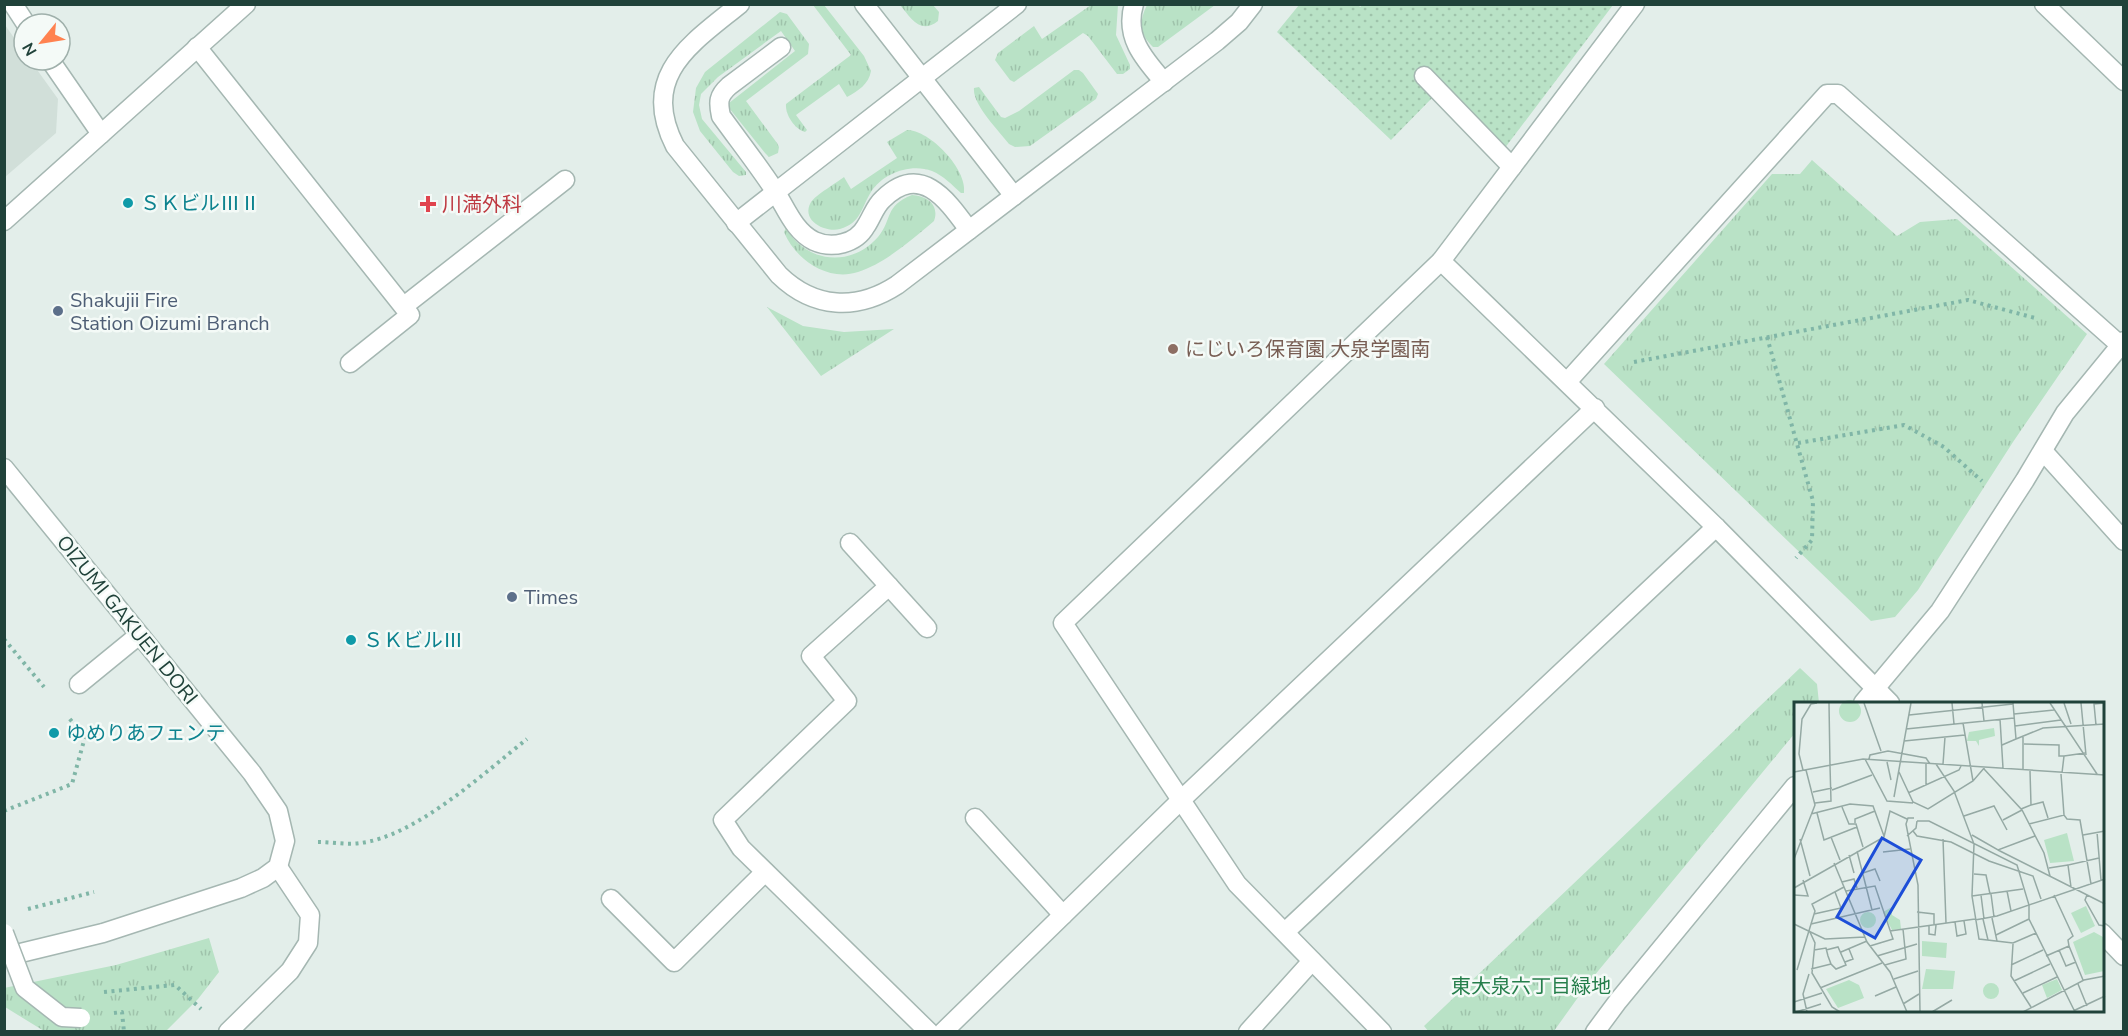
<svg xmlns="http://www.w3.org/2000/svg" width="2128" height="1036" font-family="'Nunito Sans','Noto Sans JP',sans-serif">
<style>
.built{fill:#d1dfd9}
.grass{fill:url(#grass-tufts)}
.garden{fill:url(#garden-dots)}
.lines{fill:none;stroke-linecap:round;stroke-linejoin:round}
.minor-casing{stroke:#a5b7b2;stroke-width:21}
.path{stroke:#80b6a7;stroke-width:4;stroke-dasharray:3 4.5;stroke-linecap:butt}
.minor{stroke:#fff;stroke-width:18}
.minor-bridge-casing{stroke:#a5b7b2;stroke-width:21;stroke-linecap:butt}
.minor-bridge{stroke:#fff;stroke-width:18}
.culture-dot{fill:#0f9aa8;stroke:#f4faf7;stroke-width:2}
.health-dot{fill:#e0444e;stroke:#f4faf7;stroke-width:2}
.service-dot{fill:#5c6f8a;stroke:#f4faf7;stroke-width:2}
.education-dot{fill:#8d6e63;stroke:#f4faf7;stroke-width:2}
.labels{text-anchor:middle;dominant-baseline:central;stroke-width:5;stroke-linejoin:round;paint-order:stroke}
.culture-label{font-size:20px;fill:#0d838f;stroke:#f4faf7;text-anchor:start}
.health-label{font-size:20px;fill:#be3a42;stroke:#f4faf7;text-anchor:start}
.service-label{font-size:20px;fill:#4e5e75;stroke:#f4faf7;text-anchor:start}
.education-label{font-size:20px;fill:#785e54;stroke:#f4faf7;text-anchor:start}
.street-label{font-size:20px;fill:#20423a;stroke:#f4faf7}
.park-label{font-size:20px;fill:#257e4b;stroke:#f4faf7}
.inset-road{fill:none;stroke:#95a9a4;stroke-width:1.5}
.view{fill:#1d4ed8;fill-opacity:0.15;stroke:#1d4ed8;stroke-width:3}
.inset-edge{fill:none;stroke:#20423a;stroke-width:3}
</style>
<defs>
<pattern id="grass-tufts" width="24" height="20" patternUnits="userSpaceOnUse" patternTransform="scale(1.5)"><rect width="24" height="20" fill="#b9e2c6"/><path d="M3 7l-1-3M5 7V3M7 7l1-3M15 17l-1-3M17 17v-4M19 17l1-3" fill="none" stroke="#9fc3ab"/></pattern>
<pattern id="garden-dots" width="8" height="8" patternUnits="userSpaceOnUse" patternTransform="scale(1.5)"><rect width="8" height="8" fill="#b9e2c6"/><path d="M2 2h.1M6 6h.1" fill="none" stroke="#9fc3ab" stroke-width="1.8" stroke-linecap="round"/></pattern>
</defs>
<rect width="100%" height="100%" fill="#e3eeea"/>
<!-- built -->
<polygon class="built" points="5,25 24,52 24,60 30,60 58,99 56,133 5,177"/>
<!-- grass -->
<g class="grass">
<path d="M813,5H824L864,56L871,71C869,84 858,91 847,97L839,84L796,115L807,130L805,132C795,129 785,115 786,104L851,55Z"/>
<path d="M900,5H933L939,12L938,21C920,35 911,18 900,5Z"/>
<polygon points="1118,5 1116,35 1130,65 1130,69 1123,74 1117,74 1088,36 1083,33 1014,82 1010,80 995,60 998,53 1034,26 1042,39 1091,5"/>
<path d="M1147,5H1215L1158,47H1153C1139,34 1139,21 1147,5Z"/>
<polygon points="780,12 787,14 809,44 808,54 746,101 777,143 779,147 778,153 769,157 765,153 729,108 729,103 795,51 781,31 718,77 701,94 699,105 702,119 746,172 746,175 739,176 733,172 700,131 693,112 696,88 705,72"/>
<path d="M1074,70H1079L1083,73L1098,94L1096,99L1030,146L1015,147L1009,144C999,131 972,104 974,88L979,87L1001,117L1005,118L1019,111Z"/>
<path d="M907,130C930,130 968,170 964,193H961C952,185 944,176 932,171C911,163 883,173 871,192C861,208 861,223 840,229C826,233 800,221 811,202C816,195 836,183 844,177L851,189L897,158L887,142Z"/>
<polygon points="1812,160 1897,236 1920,222 1957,219 2087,334 2013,442 1918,590 1895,617 1871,621 1604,364 1772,174 1800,174"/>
<path d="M912,195C926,196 940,204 934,221C913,239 884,264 858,272C827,282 795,259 784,232L786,228C806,263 851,268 878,237C893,219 884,206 912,195Z"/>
<polygon points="767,307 803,326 844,332 894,329 821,376"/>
<polygon points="1800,668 1817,684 1819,703 1795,703 1795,733 1589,982 1554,1031 1429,1032 1424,1026"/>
<polygon points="209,938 219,972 198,999 166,1031 44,1031 5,1007 4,988 116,965"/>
</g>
<!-- garden -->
<polygon class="garden" points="1358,4 1360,7 1364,4 1613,5 1495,161 1432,98 1391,140 1277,32 1299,5"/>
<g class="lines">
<!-- minor casing -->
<g class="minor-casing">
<g id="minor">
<polyline points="13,4 26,24"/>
<path d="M740,4C691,44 639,75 675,146L779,275C814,309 857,311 897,285L1217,41L1239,22L1253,4"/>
<polyline points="864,4 1014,196"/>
<path d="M1134,4C1124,37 1144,59 1164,82"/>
<polyline points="2044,4 2124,81"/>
<polyline points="197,47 410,315 350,363"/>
<path d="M781,47L729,86C718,96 718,102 721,116C739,141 758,165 775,191C786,208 794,231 814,241C832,249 856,244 866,226C872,217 875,206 883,199C921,162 947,200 969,230"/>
<polyline points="50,60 101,134"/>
<polyline points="1424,76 1512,167"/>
<polyline points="4,221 246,4"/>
<polyline points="736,223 1017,4"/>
<polyline points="1441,261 1716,527 1890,703"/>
<polyline points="404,306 565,180"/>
<polyline points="1567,382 1827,94 1838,94 2120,345"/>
<polyline points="2043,451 2124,541"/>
<polyline points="4,468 252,773 278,811 285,841 278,867 263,878 241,888 103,933 4,957"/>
<polyline points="850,543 927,628"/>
<polyline points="889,586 811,656 847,701 723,820 741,848 929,1032"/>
<polyline points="79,684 139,635"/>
<polyline points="1863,703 1940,611 2025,480 2065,413 2124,341"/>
<polyline points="975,818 1063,915"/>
<polyline points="611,899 674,962 765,872"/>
<polyline points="1285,932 1716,527"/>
<polyline points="2102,933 2124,956"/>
<polyline points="228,1032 290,971 308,943 310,915 278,867"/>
<polyline points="943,1032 1181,800 1595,408"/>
<polyline points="1248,1032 1312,961"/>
<polyline points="1382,1032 1237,884 1063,623 1441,261 1635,4"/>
<polyline points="1595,1032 1618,1001 1795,786"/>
</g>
</g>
<!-- path -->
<g class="path">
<polyline points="1767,337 1813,501 1812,540 1796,558"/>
<polyline points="1634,362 1968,300 2035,318"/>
<polyline points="1798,443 1904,425 1944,447 1982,481"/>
<polyline points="4,639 44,687"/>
<polyline points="4,811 72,784 85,737 69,718"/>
<path d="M318,842C332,842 347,845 360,843C415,837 484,773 527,739"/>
<polyline points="28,909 94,892"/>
<polyline points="104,992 175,985 201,1009"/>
<polyline points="114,1013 122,1012 124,1032"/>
</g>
<!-- minor -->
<use href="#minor" class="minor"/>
<!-- minor-bridge casing -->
<g class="minor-bridge-casing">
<polyline id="minor-bridge" points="4,933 25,988 62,1017 81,1018"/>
</g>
<!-- minor-bridge -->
<use href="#minor-bridge" class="minor-bridge"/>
</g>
<!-- markers -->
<g class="culture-dot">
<circle cx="128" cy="203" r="6"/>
<circle cx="351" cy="640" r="6"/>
<circle cx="54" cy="733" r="6"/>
</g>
<path class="health-dot" d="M425 195h6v6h6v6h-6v6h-6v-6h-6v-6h6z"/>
<g class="service-dot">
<circle cx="58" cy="311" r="6"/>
<circle cx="512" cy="597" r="6"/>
</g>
<circle class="education-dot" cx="1173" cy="349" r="6"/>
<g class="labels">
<!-- culture labels -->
<g class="culture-label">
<text x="140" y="203">ＳＫビルⅢⅡ</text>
<text x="363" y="640">ＳＫビルⅢ</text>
<text x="66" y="733">ゆめりあフェンテ</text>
</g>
<!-- health labels -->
<g class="health-label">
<text x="442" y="204">川満外科</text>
</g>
<!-- service labels -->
<g class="service-label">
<text x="70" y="300">Shakujii Fire<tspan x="70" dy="23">Station Oizumi Branch</tspan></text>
<text x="524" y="597">Times</text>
</g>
<!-- education labels -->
<g class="education-label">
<text x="1185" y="349">にじいろ保育園 大泉学園南</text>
</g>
<!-- street labels -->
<g class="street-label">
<text transform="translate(127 620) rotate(51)">OIZUMI GAKUEN DORI</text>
</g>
<!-- park labels -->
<g class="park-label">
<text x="1531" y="986">東大泉六丁目緑地</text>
</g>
</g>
<!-- overview -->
<g transform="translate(1794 702)">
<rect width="310" height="310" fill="#e3eeea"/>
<path d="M66 218a8 8 0 1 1 16 0a8 8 0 1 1-16 0ZM263,277L268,288L253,296L248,283Z" fill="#b9e2c6"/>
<path d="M200,26L201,34L185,38V44L182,39H173L175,30Z" fill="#b9e2c6"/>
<path d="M98,205V213L106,218L107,227L98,228L89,210Z" fill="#b9e2c6"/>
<path d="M45 9a11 11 0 1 1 22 0a11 11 0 1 1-22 0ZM273,131L280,159L256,161L250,138ZM292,204L301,224L287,231L277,211ZM300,230L309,235L310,269L291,273L279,240ZM128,239L153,241L152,256L128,254ZM132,267L161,269L159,287H128ZM55,278L65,283L70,296L44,306L32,287ZM189 289a8 8 0 1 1 16 0a8 8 0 1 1-16 0Z" fill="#b9e2c6"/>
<path class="inset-road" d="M35,1L36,64M70,1L87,49M158,1L160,22M188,1L190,19M256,1L303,72M270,1L277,22M287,1L292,53M220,12L260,8M115,13L219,2M206,17L209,66M169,21L179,79M302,23L300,2L311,1M221,24L267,18M112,27L220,16M222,37L249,26L311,22M110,39L171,33M230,42L265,43V54H270L268,71M208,43L222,37L219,1M270,54L291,51M71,57L93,99L119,101M75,57L76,53L94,49L132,56L136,62M93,60L97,78M132,62V83M142,62L160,89L180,142L178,194L185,237L219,241L242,231M149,62L151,35M190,67L228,108L250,151L256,174M229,67V34M9,68L5,52L8,17L17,2L23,1M0,70L69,57L311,73M105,70L119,100L134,107L179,79L191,65M267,72L270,113M38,88L78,73M19,90L38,86M114,91L165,68L167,64M100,95L117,1M21,101L37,99L36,64M237,103L249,100L254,116M48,105L55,122H62L69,145M227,107L237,103L236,69M23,111L30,138L63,125M17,112L56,102L79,104L90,134M170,114L200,104L213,128M120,116H114L112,122L124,183L126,310M209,118L228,108M123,119H135L223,163L235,203V217L281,310M61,121V117L81,109M235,122L270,113L273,117L286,118L297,182M119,129L123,134L157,140L195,159L239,174L247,197M303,130L307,178M178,133L204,148L241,134M289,133L311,129M113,134L122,126L123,119M37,135L46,158M6,137L16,174M149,137L152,221M204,148L311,202M63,149L78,208M89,150L116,147M55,153L60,171M0,157L21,103L12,68M40,161L73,240L96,270L113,310M255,166L274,163M69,171L81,167L86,179M180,172L192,173L196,192M48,180L60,177L63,186M277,185L274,163L305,156M0,186L90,135L96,109L113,117M52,189L81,184L99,237L76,244M213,189L217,209M197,192L200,215M0,193L14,194L9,178M187,193L190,217M260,193L279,234L274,238L275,244L289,278M293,193L291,198L305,223L311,224M178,194L229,187M123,210L140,212V223M20,212L47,206L41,190M198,216L203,239M189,217L194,238M181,218L203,214L311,177M161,220L163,234L172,232L170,219M0,222L31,237L71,235M17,222L86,206M135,224V232L141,233L142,223M15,228L21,241L18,271L38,305L46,310M96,229L181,217M202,233L235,217M219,242L217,274L237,305M20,248L32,246L34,254L37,262L42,267L52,263L44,245L32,248M265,248L272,264L282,260M47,250L73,239M83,254L123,242M252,254L275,244M51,260L59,257L55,247M91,263L112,257L109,227M217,263L249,248M17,267L37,262M3,268L21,209L18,202L50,185M100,277L124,269M220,279L256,262M284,282L293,304M26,286L88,261M229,291L263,275M81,294L102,285M0,300L28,291M109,302L125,292M2,310L27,302M13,310L9,292L15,272M138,310L158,298M229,310L290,278L311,274M277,310L311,294"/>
<path class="view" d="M88,136L127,158L81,236L43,215Z"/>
<rect width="310" height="310" class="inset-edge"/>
</g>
<!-- border -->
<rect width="2128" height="1036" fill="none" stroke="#20423a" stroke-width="12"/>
<!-- north arrow -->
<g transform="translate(42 42) rotate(240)"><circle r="28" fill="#f4faf7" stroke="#9fb0ab" stroke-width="1.5"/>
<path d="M0-4.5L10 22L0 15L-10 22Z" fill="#ff8250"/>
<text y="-9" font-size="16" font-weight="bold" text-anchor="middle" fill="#20423a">N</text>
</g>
</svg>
